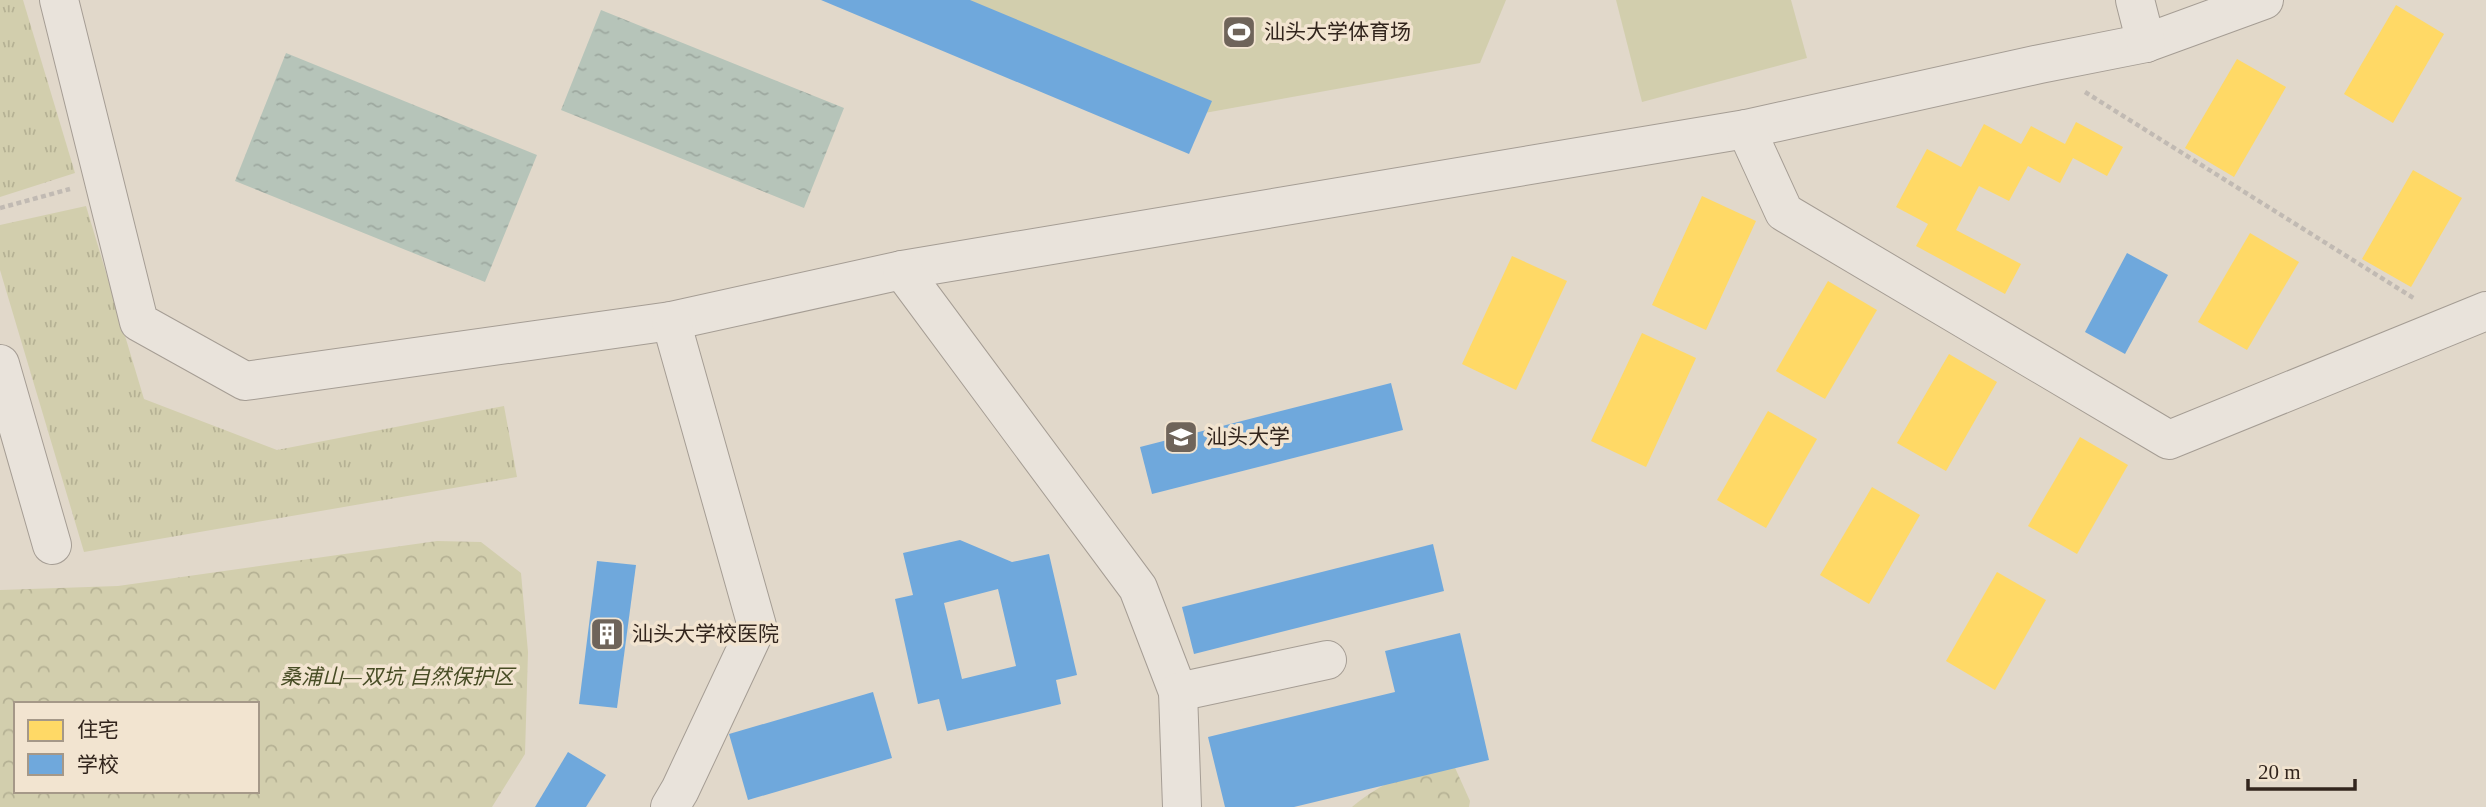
<svg xmlns="http://www.w3.org/2000/svg" width="2486" height="807" font-family="'Times New Roman','Noto Sans SC',serif">
<style>
.grass{fill:url(#grass-tufts)}
.forest{fill:url(#forest-crowns);fill-rule:evenodd}
.park{fill:#d2cead}
.water{fill:url(#water-ripples)}
.homes{fill:#ffd966}
.schools{fill:#6fa8dc;fill-rule:evenodd}
.lines{fill:none;stroke-linecap:round;stroke-linejoin:round}
.minor-casing{stroke:#a59d94;stroke-width:40}
.path{stroke:#c1bab3;stroke-width:4.5;stroke-dasharray:5 3.5;stroke-linecap:butt}
.minor{stroke:#e9e3db;stroke-width:38}
.labels{text-anchor:middle;dominant-baseline:central;stroke-width:7;stroke-linejoin:round;paint-order:stroke}
.poi-label{font-size:21px;fill:#32251d;stroke:#f2e4d0;text-anchor:start}
.park-label{font-size:21px;font-style:italic;fill:#484d25;stroke:#f2e4d0}
</style>
<defs>
<pattern id="grass-tufts" width="24" height="20" patternUnits="userSpaceOnUse" patternTransform="scale(1.75)"><rect width="24" height="20" fill="#d2cead"/><path d="M3 7l-1-3M5 7V3M7 7l1-3M15 17l-1-3M17 17v-4M19 17l1-3" fill="none" stroke="#b5b194"/></pattern>
<pattern id="forest-crowns" width="20" height="18" patternUnits="userSpaceOnUse" patternTransform="scale(1.75)"><rect width="20" height="18" fill="#d2cead"/><path d="M2 6a3 3 0 1 1 6 0M12 15a3 3 0 1 1 6 0" fill="none" stroke="#b5b194"/></pattern>
<pattern id="water-ripples" width="26" height="14" patternUnits="userSpaceOnUse" patternTransform="scale(1.75)"><rect width="26" height="14" fill="#b6c4b9"/><path d="M2 4q2-2 4 0t4 0M15 11q2-2 4 0t4 0" fill="none" stroke="#9da89f"/></pattern>
</defs>
<rect width="100%" height="100%" fill="#e1d8ca"/>
<!-- grass -->
<g class="grass">
<polygon points="0,0 23,0 75,173 0,197"/>
<polygon points="86,206 144,399 277,450 504,406 517,477 84,552 0,270 0,225"/>
</g>
<!-- forest -->
<g class="forest">
<path d="M437,541L481,542L521,573L528,652L525,754L492,807H0V590L118,586ZM16,704H257V791H16Z"/>
<path d="M1452,761L1470,801L1469,807H1352C1384,780 1412,772 1452,761Z"/>
</g>
<!-- park -->
<g class="park">
<polygon points="909,0 1506,0 1480,63 1188,116"/>
<polygon points="1616,0 1791,0 1807,58 1642,102"/>
</g>
<!-- water -->
<g class="water">
<polygon points="601,10 844,108 804,208 561,110"/>
<polygon points="286,53 537,155 485,282 235,181"/>
</g>
<!-- homes -->
<g class="homes">
<polygon points="2396,5 2444,34 2393,123 2344,94"/>
<polygon points="2237,59 2286,87 2234,177 2185,148"/>
<polygon points="2076,122 2123,147 2107,176 2073,158 2060,183 2028,166 2009,201 1979,186 1956,230 2021,264 2005,294 1916,246 1928,224 1896,207 1927,149 1961,167 1984,124 2021,144 2031,126 2065,144"/>
<polygon points="2413,170 2462,198 2411,287 2362,259"/>
<polygon points="1702,196 1756,221 1706,330 1652,305"/>
<polygon points="2250,233 2299,262 2247,350 2198,322"/>
<polygon points="1512,256 1567,281 1516,390 1462,364"/>
<polygon points="1828,281 1877,310 1825,399 1776,371"/>
<polygon points="1642,333 1696,358 1646,467 1591,441"/>
<polygon points="1949,354 1997,382 1946,471 1897,443"/>
<polygon points="1768,411 1817,439 1766,528 1717,500"/>
<polygon points="2080,437 2128,465 2077,554 2028,526"/>
<polygon points="1872,487 1920,515 1869,604 1820,575"/>
<polygon points="1997,572 2046,600 1995,690 1946,661"/>
</g>
<!-- schools -->
<g class="schools">
<polygon points="821,0 970,0 1212,101 1189,154"/>
<polygon points="2127,253 2168,275 2125,354 2085,332"/>
<polygon points="1391,383 1403,430 1152,494 1140,447"/>
<path d="M960,540L1012,562L1049,554L1077,675L1056,680L1061,704L947,731L939,699L918,704L895,599L913,595L903,553ZM998,589L1016,666L962,679L944,603Z"/>
<polygon points="1433,544 1444,591 1194,654 1182,607"/>
<polygon points="597,561 636,565 617,708 579,704"/>
<polygon points="1460,633 1489,760 1294,807 1225,807 1208,737 1395,692 1385,651"/>
<polygon points="873,692 892,758 748,800 729,734"/>
<polygon points="568,752 606,775 586,807 535,807"/>
</g>
<g class="lines">
<!-- minor casing -->
<g class="minor-casing">
<g id="minor">
<polyline points="59,0 139,322 245,381 671,321 902,270 1746,129 2040,64 2146,43 2264,0"/>
<polyline points="2135,0 2146,43"/>
<polyline points="1746,129 1784,212 2169,440 2486,311"/>
<polyline points="902,270 1138,588 1178,692 1182,807"/>
<polyline points="0,364 52,545"/>
<polyline points="1178,692 1327,660"/>
<polyline points="670,807 680,790 757,626 671,321"/>
</g>
</g>
<!-- path -->
<g class="path">
<polyline points="2085,92 2415,299"/>
<polyline points="0,208 70,189"/>
</g>
<!-- minor -->
<use href="#minor" class="minor"/>
</g>
<!-- icons -->
<defs>
<g id="stadium-square" transform="scale(1.75)"><rect x="-9" y="-9" width="18" height="18" rx="4" fill="#6f645a" stroke="#f2e4d0"/><path d="M0-5a6.5 5 0 1 0 0 10a6.5 5 0 1 0 0-10ZM-3.5-1.8h7v3.6h-7Z" fill="#fff"/></g>
<g id="university-square" transform="scale(1.75)"><rect x="-9" y="-9" width="18" height="18" rx="4" fill="#6f645a" stroke="#f2e4d0"/><path d="M0-5L7-2L0 1L-7-2ZM-4 1L0 2.5L4 1V4Q0 6-4 4Z" fill="#fff"/></g>
<g id="building-square" transform="scale(1.75)"><rect x="-9" y="-9" width="18" height="18" rx="4" fill="#6f645a" stroke="#f2e4d0"/><path d="M-4-6H4V6H1V3H-1V6H-4ZM-2.5-4.3h1.7v1.8h-1.7ZM.8-4.3h1.7v1.8H.8ZM-2.5-1h1.7V.8h-1.7ZM.8-1h1.7V.8H.8Z" fill="#fff"/></g>
</defs>
<g fill-rule="evenodd">
<use href="#stadium-square" x="1239" y="32"/>
<use href="#university-square" x="1181" y="437"/>
<use href="#building-square" x="607" y="634"/>
</g>
<g class="labels">
<!-- poi labels -->
<g class="poi-label">
<text x="1264" y="32">汕头大学体育场</text>
<text x="1206" y="437">汕头大学</text>
<text x="632" y="634">汕头大学校医院</text>
</g>
<!-- park labels -->
<g class="park-label">
<text x="397" y="677">桑浦山—双坑 自然保护区</text>
</g>
</g>
<!-- legend -->
<rect x="14" y="702" width="245" height="91" fill="#f2e4d0" stroke="#a59888" stroke-width="2"/>
<rect x="28" y="720" width="35" height="21" fill="#ffd966" stroke="#a59888" stroke-width="2"/>
<text x="77" y="737" font-size="21" fill="#32251d">住宅</text>
<rect x="28" y="754" width="35" height="21" fill="#6fa8dc" stroke="#a59888" stroke-width="2"/>
<text x="77" y="772" font-size="21" fill="#32251d">学校</text>
<!-- scale -->
<path d="M2248 779v10h107v-10" fill="none" stroke="#32251d" stroke-width="3.5"/>
<text x="2258" y="779" font-size="21" fill="#32251d" stroke="#f2e4d0" stroke-width="5" paint-order="stroke">20 m</text>
</svg>
